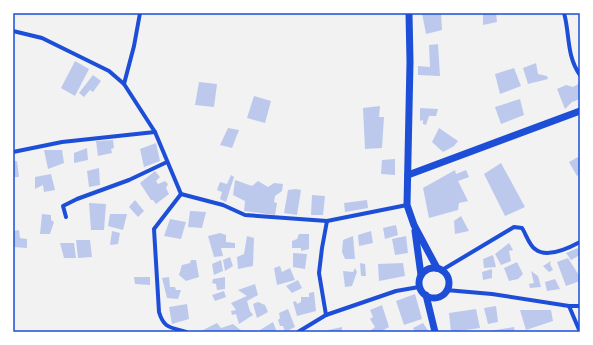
<svg xmlns="http://www.w3.org/2000/svg" width="593" height="345" font-family="'DejaVu Sans',sans-serif">
<style>
.building{fill:#bdc9ec}
.lines{fill:none;stroke-linecap:round;stroke-linejoin:round}
.minor{stroke:#1d4ed8;stroke-width:4}
.tertiary{stroke:#1d4ed8;stroke-width:7}
.neatline{fill:none;stroke:#1d4ed8;stroke-width:1.5}
</style>
<rect width="100%" height="100%" fill="#f2f2f2"/>
<!-- building -->
<g class="building">
<polygon points="422,13 441,13 442,30 426,34"/>
<polygon points="483,13 496,13 497,22 483,25"/>
<polygon points="438,44 440,76 418,75 418,66 430,67 429,45"/>
<polygon points="75,61 89,69 75,96 61,88"/>
<polygon points="536,63 538,74 547,76 548,79 528,84 523,68"/>
<polygon points="514,68 521,86 500,94 495,74"/>
<polygon points="93,75 101,81 93,92 90,90 84,97 79,93"/>
<polygon points="199,82 217,84 214,107 195,105"/>
<polygon points="580,83 580,99 572,102 565,109 557,89 566,85 573,87"/>
<polygon points="254,96 271,101 265,123 247,118"/>
<polygon points="520,99 524,115 501,124 495,107"/>
<polygon points="380,106 379,117 384,117 382,148 365,149 363,108"/>
<polygon points="420,108 438,109 436,116 429,116 426,125 423,124 423,120 420,121"/>
<polygon points="228,128 239,130 232,148 220,145"/>
<polygon points="439,128 458,141 454,146 443,152 432,142"/>
<polygon points="113,140 114,148 111,149 112,153 98,156 96,141"/>
<polygon points="156,143 160,161 144,167 140,149"/>
<polygon points="87,148 88,160 74,163 74,153"/>
<polygon points="44,150 62,150 64,163 48,169"/>
<polygon points="578,157 580,161 580,174 577,176 569,162"/>
<polygon points="395,159 395,175 381,174 382,160"/>
<polygon points="13,161 17,161 19,177 13,177"/>
<polygon points="501,163 525,207 505,216 484,174"/>
<polygon points="99,168 100,185 89,187 87,171"/>
<polygon points="455,170 456,174 466,170 469,177 458,181 468,201 459,203 458,210 429,218 423,188"/>
<polygon points="155,171 160,177 156,181 158,184 165,181 168,184 166,188 169,194 156,204 153,200 151,200 140,183"/>
<polygon points="51,174 55,190 44,192 43,185 35,189 35,177"/>
<polygon points="231,175 234,177 226,202 220,199 222,192 217,190 220,182 227,184"/>
<polygon points="235,180 252,186 258,181 268,187 274,183 283,184 282,191 275,196 274,202 277,203 275,215 244,211 245,201 233,195"/>
<polygon points="296,189 301,190 297,215 284,213 288,190"/>
<polygon points="312,195 325,196 323,215 311,215"/>
<polygon points="135,200 144,211 138,217 129,207"/>
<polygon points="367,200 368,208 345,212 344,203"/>
<polygon points="89,203 106,204 104,230 91,230"/>
<polygon points="190,211 206,212 202,228 188,227"/>
<polygon points="42,214 51,215 51,220 54,222 50,234 40,234"/>
<polygon points="110,214 127,214 123,230 108,226"/>
<polygon points="461,216 469,231 455,234 454,221"/>
<polygon points="170,219 186,222 181,239 164,236"/>
<polygon points="396,225 398,235 385,239 383,228"/>
<polygon points="19,230 20,238 27,239 27,248 13,247 13,231"/>
<polygon points="112,231 120,233 118,244 110,245"/>
<polygon points="371,231 373,243 359,246 358,235"/>
<polygon points="220,233 226,235 226,242 235,243 235,248 221,248 223,256 214,257 208,236"/>
<polygon points="299,234 309,234 309,249 301,251 301,248 292,248 292,241 297,239"/>
<polygon points="247,236 254,238 253,266 238,269 237,257 244,254"/>
<polygon points="353,236 355,259 345,259 342,252 343,240"/>
<polygon points="406,236 408,253 395,255 392,239"/>
<polygon points="76,240 90,240 92,257 78,258"/>
<polygon points="60,243 74,243 76,258 64,258"/>
<polygon points="509,243 513,250 509,251 511,261 501,265 495,254"/>
<polygon points="578,248 580,255 571,260 566,253"/>
<polygon points="293,253 307,254 305,269 293,267"/>
<polygon points="493,255 496,267 484,268 483,259"/>
<polygon points="230,257 233,266 225,271 223,260"/>
<polygon points="568,258 580,277 580,281 566,286 557,262"/>
<polygon points="191,260 196,260 199,277 186,281 179,275 182,265 190,263"/>
<polygon points="221,260 223,271 214,275 212,264"/>
<polygon points="551,261 550,264 553,270 549,272 543,266"/>
<polygon points="517,262 523,274 518,279 509,281 504,268"/>
<polygon points="360,263 365,264 366,276 361,276"/>
<polygon points="403,263 405,276 379,281 378,264"/>
<polygon points="280,266 282,272 290,268 295,280 277,285 274,268"/>
<polygon points="355,268 357,272 352,286 345,287 343,271 353,272"/>
<polygon points="492,269 492,278 483,280 482,272"/>
<polygon points="531,271 538,276 541,287 530,288 529,284 534,283"/>
<polygon points="134,277 150,277 150,285 135,284"/>
<polygon points="169,277 170,287 175,287 176,290 181,290 178,299 167,298 162,278"/>
<polygon points="225,277 225,289 217,290 216,284 212,283 213,279"/>
<polygon points="555,279 560,289 547,291 545,282"/>
<polygon points="298,280 302,288 292,293 286,286"/>
<polygon points="255,284 258,295 247,301 250,311 253,315 239,324 236,314 232,315 231,311 236,310 231,303 247,296 238,290"/>
<polygon points="224,291 226,297 215,301 212,295"/>
<polygon points="314,292 316,311 297,316 293,302 296,301 297,304 301,302 301,297 309,297 309,293"/>
<polygon points="415,294 422,319 404,325 396,301"/>
<polygon points="258,302 265,305 268,312 257,318 253,304"/>
<polygon points="187,304 189,319 172,324 169,307"/>
<polygon points="382,305 389,327 380,332 369,332 375,327 370,319 373,317 370,310"/>
<polygon points="496,306 498,322 488,324 484,308"/>
<polygon points="288,309 295,327 285,332 283,326 280,326 278,320 280,318 279,313"/>
<polygon points="476,309 480,328 451,332 449,313"/>
<polygon points="520,310 551,310 553,321 526,330"/>
<polygon points="273,322 277,332 261,332 260,330"/>
<polygon points="217,323 221,328 233,324 243,332 199,332"/>
<polygon points="423,323 429,332 415,332 413,328"/>
<polygon points="342,327 342,332 328,332 328,330"/>
<polygon points="514,327 515,332 489,332 489,331"/>
</g>
<g class="lines">
<!-- minor -->
<g class="minor">
<path d="M564,13C570,34 566,55 580,75"/>
<polyline points="13,31 42,38 109,71 124,84 155,132 181,194 223,205 245,215 327,221 407,205"/>
<polyline points="124,84 134,46 140,13"/>
<polyline points="13,152 62,142 155,132"/>
<path d="M181,194L154,229L159,312C164,329 171,327 186,332"/>
<polyline points="66,217 63,206 77,199 129,180 167,162"/>
<path d="M442,270L514,227L522,228C526,234 529,245 535,249C547,259 569,248 580,242"/>
<polyline points="446,290 492,294 569,306 580,306"/>
<polyline points="569,306 580,332"/>
<polyline points="326,315 319,273 322,248 327,221"/>
<polyline points="298,332 326,315 396,291 419,287"/>
</g>
<!-- tertiary -->
<g class="tertiary">
<polyline points="409,13 410,62 407,205 414,225 437,268"/>
<polyline points="408,175 580,111"/>
<polyline points="415,231 421,275"/>
<circle cx="434" cy="283" r="15"/>
<polyline points="426,295 435,332"/>
</g>
</g>
<!-- border -->
<rect width="593" height="345" fill="none" stroke="#ffffff" stroke-width="28"/>
<rect x="14" y="14" width="565" height="317" class="neatline"/>
</svg>
